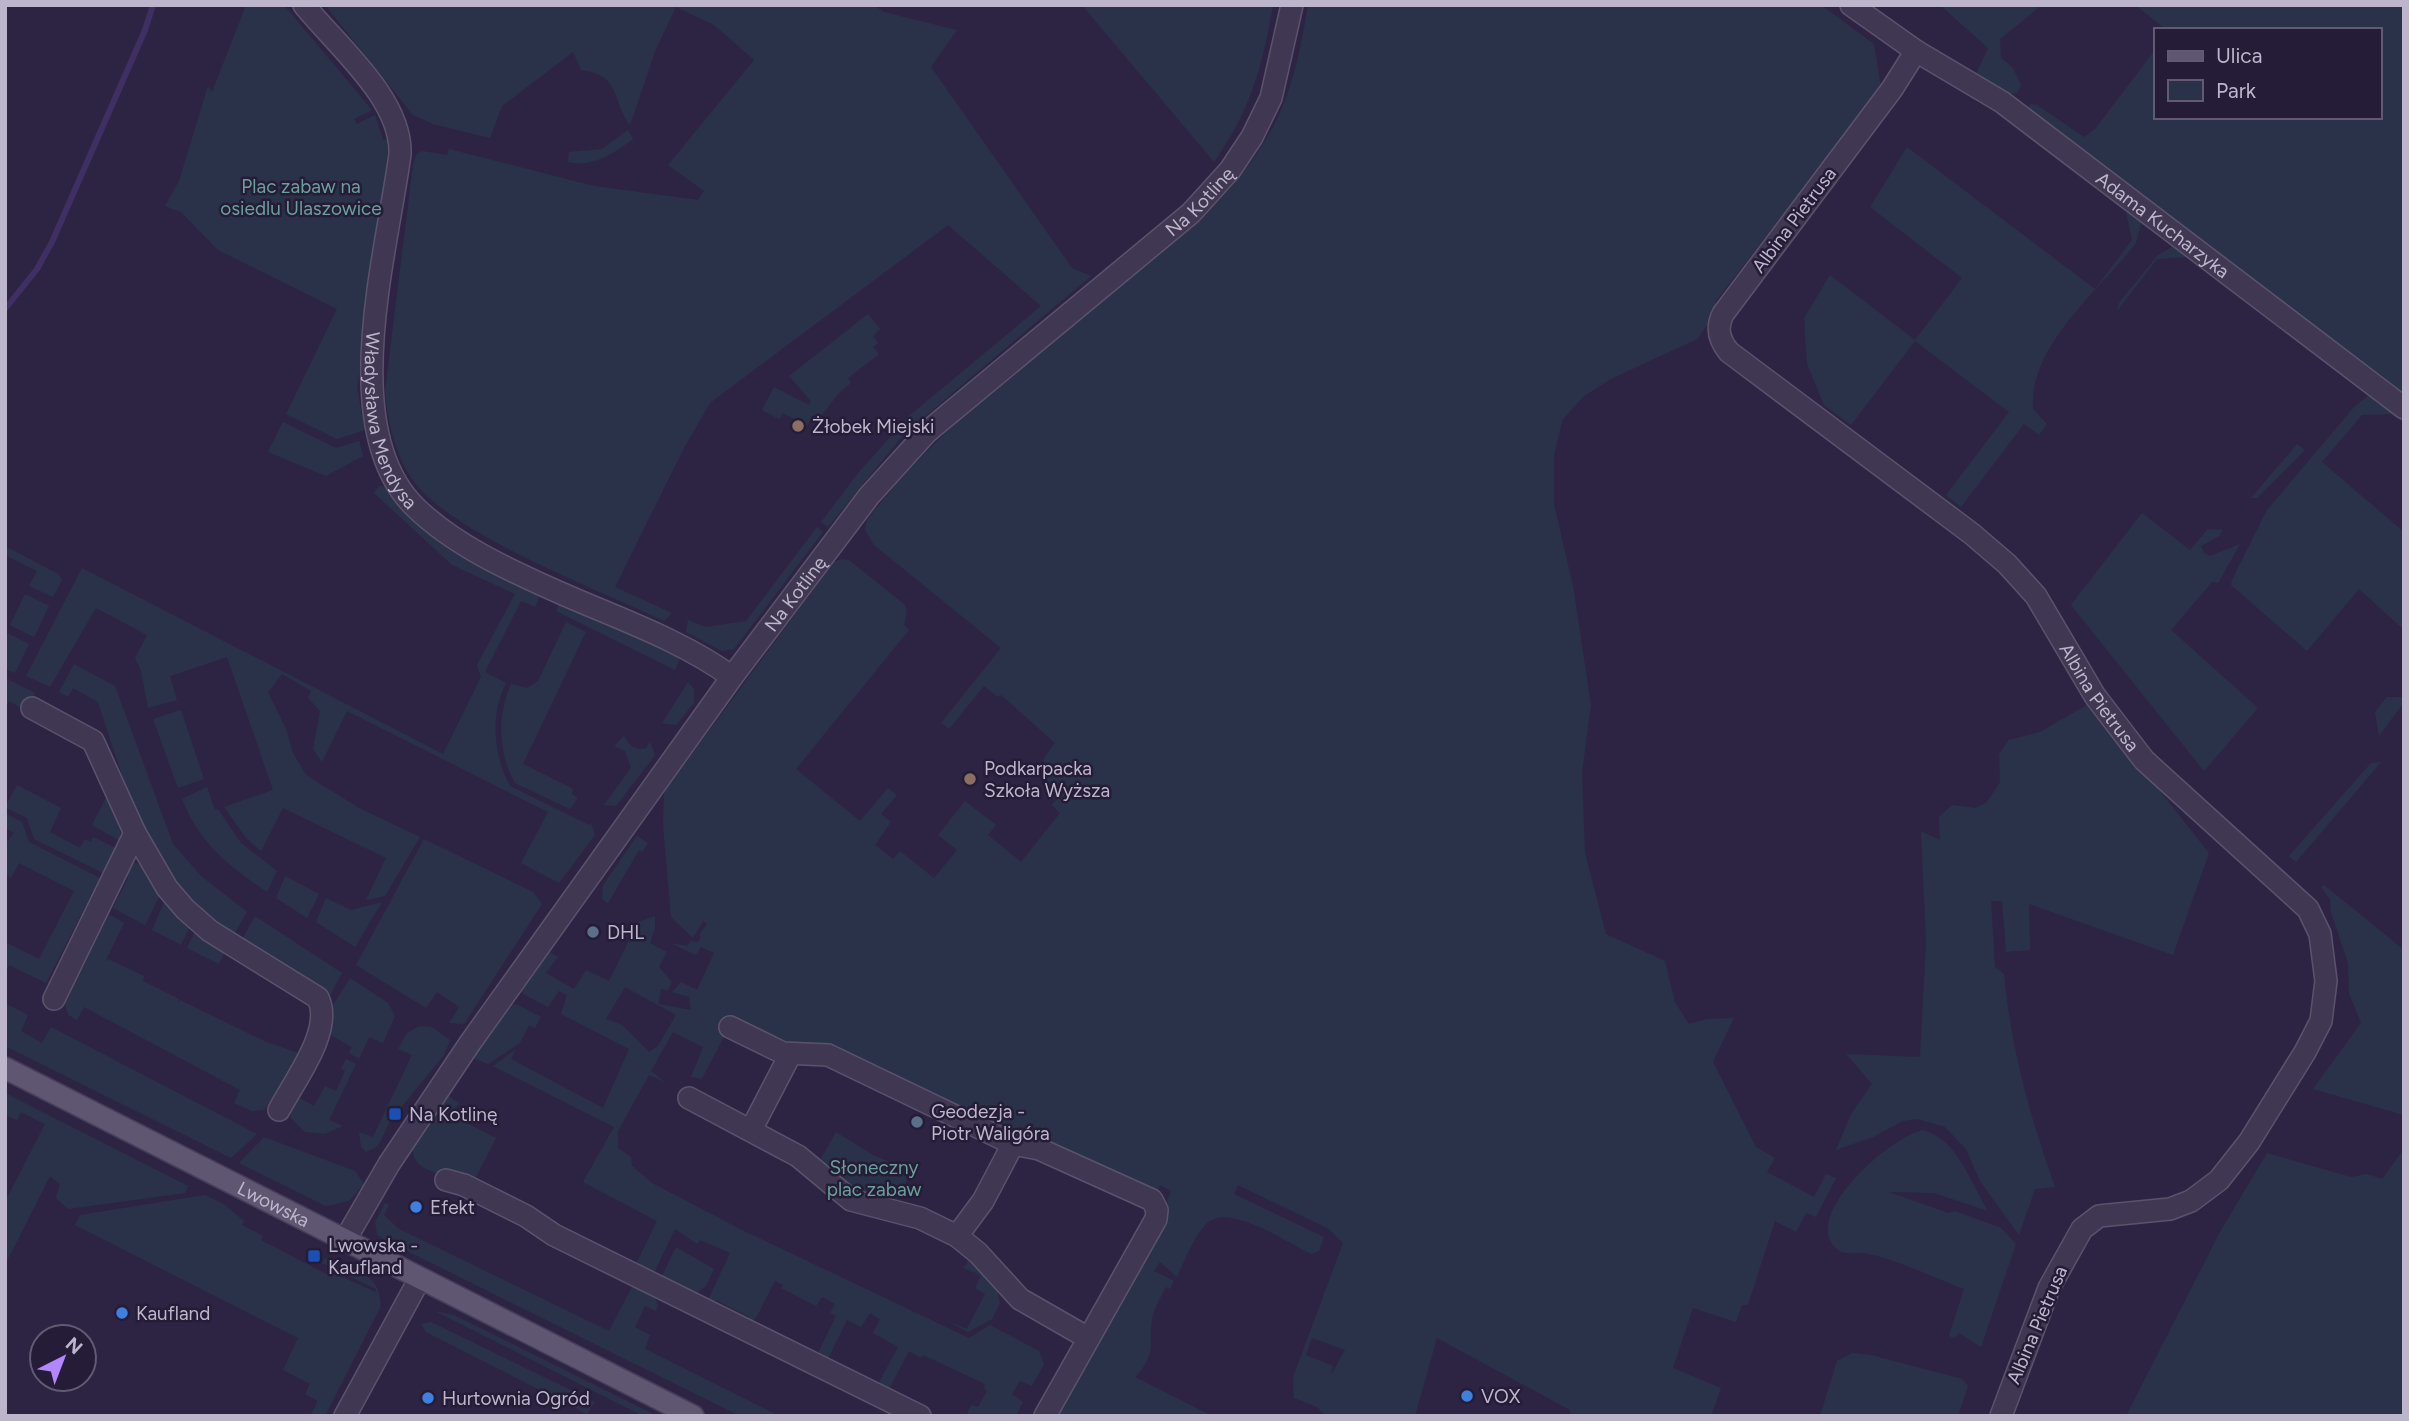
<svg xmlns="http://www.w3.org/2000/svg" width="2409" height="1421" font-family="Figtree,sans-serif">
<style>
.green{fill:#2a3249;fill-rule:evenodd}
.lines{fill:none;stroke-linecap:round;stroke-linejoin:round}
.stream{stroke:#3f2f62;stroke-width:6}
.minor-casing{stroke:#5b536c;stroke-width:24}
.major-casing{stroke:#473f58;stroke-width:24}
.minor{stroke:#403852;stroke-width:21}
.major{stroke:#5f5672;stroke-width:21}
.education-dot{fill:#8d6e63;stroke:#251d37;stroke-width:2.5}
.service-dot{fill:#5c6f8a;stroke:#251d37;stroke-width:2.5}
.transit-dot{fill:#1a4fb4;stroke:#251d37;stroke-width:2.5}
.shop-dot{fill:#3f7fe0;stroke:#251d37;stroke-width:2.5}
.labels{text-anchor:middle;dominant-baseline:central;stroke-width:5;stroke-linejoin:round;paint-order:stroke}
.park-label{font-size:19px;fill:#6a9f9d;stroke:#251d37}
.street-label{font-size:19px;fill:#bdb5cc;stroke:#251d37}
.poi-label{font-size:19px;fill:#bdb5cc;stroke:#251d37;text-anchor:start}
</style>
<rect width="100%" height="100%" fill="#2d2443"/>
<!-- green -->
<g class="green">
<polygon points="246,5 284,5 372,110 354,119 357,124 375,115 383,140 388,139 389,144 357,388 365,430 337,439 286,414 337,309 218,250 181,212 165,206 179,181 208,86 212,92"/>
<path d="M325,5H874L884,12L957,30L931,67L1072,268L1091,276L904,434L828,527L821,522L858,473L910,415L1041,306L948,225L710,403L684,448L615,587L672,613L664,621C600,590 441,531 408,473C394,449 387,417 385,391L413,165L416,155L422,151L447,155L449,149L594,186L698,200L704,191L668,165L754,60L714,25L676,7L656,49L630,125C611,100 622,75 581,70L573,52L502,106L490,138L433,124L413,115Z"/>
<path d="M1082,5H1273C1262,68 1251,109 1214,162Z"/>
<path d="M1308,5H1821L1874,44L1881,88L1715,302L1720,307L1697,339L1611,379L1584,396L1563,419L1554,454V504L1573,586L1591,705L1582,773L1585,853L1606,934L1665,961L1675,1002L1689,1024L1706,1019L1734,1018L1713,1062L1756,1147L1775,1158L1767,1172L1814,1197L1826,1174L1836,1178L1816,1217L1806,1213L1796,1232L1775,1221L1748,1305H1742L1736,1322L1693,1308L1673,1368L1721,1388L1711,1416H1571L1570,1410L1437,1338L1415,1416H1326L1317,1407L1294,1398L1293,1377L1343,1243L1329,1229L1238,1185L1234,1194L1324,1237L1319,1251L1311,1254C1287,1242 1228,1202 1206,1224C1193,1238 1185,1260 1177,1277L1160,1262L1154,1271L1174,1281L1170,1289L1166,1287C1161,1297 1154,1308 1152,1319C1148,1347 1158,1352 1135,1377L1212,1416H1055L1169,1212L1167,1201L1171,1191L1160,1185L1156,1193L1024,1129L1018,1132C924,1091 825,1062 734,1017L702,1079L691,1077L703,1047L673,1032L651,1071L665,1082L649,1075L618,1131V1148L631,1157L632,1166L652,1183L740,1229L969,1338L990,1325L1039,1351L1044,1364L1032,1386L1020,1381L1012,1394L1023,1402L1016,1416H966L971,1405L978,1407L987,1391L984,1388L985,1384L923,1355L921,1358L909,1351L887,1393L876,1388L898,1347L873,1333L880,1319L870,1313L861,1327L847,1320L826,1363L816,1357L836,1316L830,1313L835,1304L822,1297L816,1306L781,1288L783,1285L775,1281L756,1318L751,1322L749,1317L716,1300L712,1307L708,1300L730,1253L700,1240L697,1244L675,1229L654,1273L636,1264L657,1221L583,1182L614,1127L493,1066L516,1049L511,1059L603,1108L629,1049L561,1014L567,995L559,991L548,1007L523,994L520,986L546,950L558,957L546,973L574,989L586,970L609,981L638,922L655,916V928L650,943L667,952L659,967L672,982L668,990L661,989L658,1004L691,1010L689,997L672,992L681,982L697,990L714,953L701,947L696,955L670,943L687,946L691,941L698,942L701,937L699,935L707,924L703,921L693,938L671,917L663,825L664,792L833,563L841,559L849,560L905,605L907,613L904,625L909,630L796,769L860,821L888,788L897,795L881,814L891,822L875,845L893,859L900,851L934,878L957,850L938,835L965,801L996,825L988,835L1021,862L1060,813L1052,805L1056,800L1044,790V758L1055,743L1001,695L998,697L984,686L949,729L941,723L1001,648L874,545L865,530L867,520C936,429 1028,362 1116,290C1175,242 1236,196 1273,127C1293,89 1301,47 1308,5ZM625,987L676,1015L658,1046L649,1052L622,1025L606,1019ZM1312,1338L1345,1350L1331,1375L1333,1366L1306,1355Z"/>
<polygon points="1940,5 2042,5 2000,39 2001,58 2013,68 2021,85 2017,93 2007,94 1976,74 1988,48"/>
<polygon points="2135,5 2404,5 2404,400 2027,111 2030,104 2037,105 2084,137 2095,129 2155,50 2155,117 2379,117 2379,30 2167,30"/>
<path d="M1970,86L2142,220L2136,243C2099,291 2029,345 2033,409L2047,424L2039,435L2024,424L1961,507L1946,495L2009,412L1915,341L1851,425L1824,405L1807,364L1804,318L1830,275L1915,340L1962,278L1870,207L1907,147L2095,289L2132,240L2126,212L1968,92Z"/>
<path d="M628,130L633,139C614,153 593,168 568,162L569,152L602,149Z"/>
<polygon points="2172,247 2180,248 2234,287 2231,292 2186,257 2157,259 2117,311 2119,303 2158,255"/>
<polygon points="868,314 880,329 873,336 878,343 873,347 879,354 848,378 851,383 839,393 819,418 813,415 807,426 783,413 779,419 762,410 774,387 809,405 811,401 789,376"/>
<polygon points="2368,396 2404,415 2404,423 2391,414 2362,415 2322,462 2404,532 2404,630 2359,589 2307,651 2231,585 2232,580 2267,510 2355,406"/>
<polygon points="283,422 336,448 359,441 363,456 326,476 268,452"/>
<polygon points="2297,444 2305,450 2257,498 2251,498"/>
<path d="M379,486H385L414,520L541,593L535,607L521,601L485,672L506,683C490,713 493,756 510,786L589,825L591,823L595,835L559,883L521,863L548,812L347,711L322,762L313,749L320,711L308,698L311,691L282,674L268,692L286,729L293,753L306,775L359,808L420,837L385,896L366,900L386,858L283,808L261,851L246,838L224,807L273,790L227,657L170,676L177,700L148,708L141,671L135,658L147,635L96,608L50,687L26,676L82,568L443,754L481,677L477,665L515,594L452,565L374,493Z"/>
<polygon points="2142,513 2190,550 2208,529 2223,530 2219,536 2201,546 2204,553 2210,556 2240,544 2218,583 2212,582 2171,630 2258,708 2204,771 2071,605"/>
<polygon points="817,527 823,532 734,649 722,651 686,632 688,620 706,627 746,621"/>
<polygon points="5,546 58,574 62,580 53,597 29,586 37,571 5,555"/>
<polygon points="25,594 49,606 34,637 10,625"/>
<polygon points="560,601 680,658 675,670 556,611"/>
<path d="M566,622L586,632L523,764L573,789L572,794L578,798L570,809L515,783C498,753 497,715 511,684L527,688L538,681Z"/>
<polygon points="7,633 29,644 15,673 5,669"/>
<path d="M74,664L115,686L173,844L201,876L247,912L232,937C151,890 126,785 98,702L73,688L68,697L59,692Z"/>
<polygon points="5,678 35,693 26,711 9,701 5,708"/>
<polygon points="688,682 694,689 694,703 676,725 662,723"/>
<polygon points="2387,697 2404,697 2404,702 2379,736 2375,712"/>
<path d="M2090,703L2209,853L2173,955L2029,904L2030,950L2006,952L2002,901H1991L1995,967L2004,974C2011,1048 2030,1117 2055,1187L2035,1189L2019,1235L1980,1181L1966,1149L1945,1127L1918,1119L1903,1121L1873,1137L1836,1150L1851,1114L1872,1084L1846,1054L1920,1057L1926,941L1921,831L1940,840L1939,817L1952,805L1976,808L1987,802L2000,782L1999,754L2009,740L2040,732Z"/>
<polygon points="181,710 204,779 178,788 153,719"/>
<path d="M624,736C628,745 636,751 646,748L650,741L655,755L616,806L604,805L631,768L625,751L614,746Z"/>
<polygon points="2381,762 2296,862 2289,856 2371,763"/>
<polygon points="17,785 61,808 50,832 80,848 85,839 91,842 93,837 116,848 103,873 34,839 27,818 5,807"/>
<path d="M207,787L215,810L218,809L241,843L277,871L267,892C229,866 199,843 182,799Z"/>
<path d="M107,796C118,805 122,827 120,841L92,825Z"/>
<polygon points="5,813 22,822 29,842 100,878 46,983 9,965 5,973 5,942 39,959 74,891 19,863 11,878 5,874 5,844 14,833 5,828"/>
<polygon points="637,836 648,843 642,852 639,850 608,903 602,899 603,885"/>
<polygon points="424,839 533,892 542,904 464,1024 449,1023 459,1007 437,992 426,1008 356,965"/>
<polygon points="133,862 143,865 161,893 145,925 113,908 128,878 123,875"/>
<polygon points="285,876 319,894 307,918 276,898"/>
<polygon points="2324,885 2404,950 2404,1115 2313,1089 2361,1023 2349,993 2348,963 2331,912 2330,899 2321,887"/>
<polygon points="326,898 351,910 382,902 355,947 316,922"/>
<polygon points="165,900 190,926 181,945 152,930"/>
<polygon points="109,914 124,923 105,962 108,959 144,976 143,981 179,999 178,1004 180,1000 264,1041 301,1054 264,1110 252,1111 234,1103 240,1090 84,1007 77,1020 68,1015 65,1004"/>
<polygon points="255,916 342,973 327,1001 240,943"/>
<polygon points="195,931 224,953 219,964 187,948"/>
<polygon points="350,978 388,1003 395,1016 383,1043 369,1037 359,1059 349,1053 352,1047 327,1033 332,1018 330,1010"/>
<polygon points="5,1003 28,1015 21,1031 42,1043 51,1027 257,1134 231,1158 5,1046"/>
<polygon points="510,1004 518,1005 541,1017 535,1028 529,1025 520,1043 488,1064 473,1058"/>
<polygon points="419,1026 432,1027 450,1040 444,1055 390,1121 378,1146 366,1152 361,1147 359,1132 373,1137 412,1055 398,1049 407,1033"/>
<polygon points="346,1059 356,1064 329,1120 343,1126 325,1134 305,1132 291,1118 291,1106 296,1096 314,1106 325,1086 336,1091 345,1071 341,1068"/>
<polygon points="5,1093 188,1186 185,1193 68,1209 56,1198 60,1184 50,1176 5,1265 5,1202 45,1124 21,1112 17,1120 5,1115"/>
<path d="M448,1096L459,1103L451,1115L496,1138L473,1183C454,1173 411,1176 413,1148Z"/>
<path d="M1923,1130C1957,1138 1971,1184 1988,1211L1934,1193L1889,1192L1948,1213L1955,1211L2001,1228L2016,1244L1981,1347L1959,1333L1954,1338L1949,1336L1964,1289C1940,1280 1886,1255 1863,1253C1854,1252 1845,1256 1837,1249C1799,1218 1889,1137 1923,1130Z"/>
<polygon points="836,1132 873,1155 906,1169 908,1176 902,1192 889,1196 886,1203 867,1199 819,1162"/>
<polygon points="264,1137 355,1171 364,1184 349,1201 326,1206 239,1163"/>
<polygon points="2404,1149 2404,1416 2126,1416 2220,1232 2267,1153 2351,1177 2367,1174 2382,1179"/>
<path d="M205,1195L225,1205L244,1221L242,1225L263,1236L261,1240L332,1277L334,1273L375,1292L376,1289L322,1263L324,1258C349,1267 384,1273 380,1308L325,1416H310L318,1401L305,1394L310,1384L283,1370L298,1338L75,1225L80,1215Z"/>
<polygon points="385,1203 389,1205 384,1215 399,1229 609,1331 633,1285 654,1295 658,1305 656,1311 645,1306 635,1327 650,1335 645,1349 779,1416 740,1416 383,1239 377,1235 375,1222"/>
<polygon points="676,1247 714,1269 706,1286 691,1297 661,1278"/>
<polygon points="969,1260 996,1286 1000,1303 992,1319 968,1332 945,1320 967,1329 985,1294 975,1288 981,1275 963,1268"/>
<polygon points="435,1311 454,1315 657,1416 643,1416"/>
<polygon points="431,1322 595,1402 587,1414 426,1332 421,1324"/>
<polygon points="1852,1353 1871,1355 1962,1379 1968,1386 1958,1416 1820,1416 1837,1361"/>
</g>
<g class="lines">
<!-- stream -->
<polyline class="stream" points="5,309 37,269 52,242 145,30 153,5"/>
<!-- minor casing -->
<g class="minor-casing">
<g id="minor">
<path id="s1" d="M304,5C337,46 402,99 400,154C387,253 336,429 415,507C454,545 507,569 556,591C614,617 680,639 732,677"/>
<path id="s2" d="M1851,5L1916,51L2002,102L2404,408"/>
<path id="s3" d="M1916,51L1892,89L1723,314C1716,328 1719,340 1729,352L1972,534L2007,564L2036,596L2095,696L2144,760L2308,909L2320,934L2326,981L2321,1021L2305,1052L2249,1142L2219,1180L2191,1201L2170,1209L2099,1216L2082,1229L2049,1288L2001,1416"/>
<path d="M32,708L93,741L135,833L167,888L185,909L210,931L318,998C334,1030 294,1081 279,1110"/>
<polyline points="54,999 135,833"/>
<polyline points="730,1027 783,1053 828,1055 1013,1144 1039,1149 1152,1200 1157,1210 1156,1219 1045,1416"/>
<polyline points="689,1098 798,1156 851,1200 920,1218 957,1236 978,1253 1020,1299 1088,1338"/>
<polyline points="751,1130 790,1055"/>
<polyline points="446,1180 464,1185 526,1216 554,1235 920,1416"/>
<polyline points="957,1236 983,1201 1013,1144"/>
<path id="s4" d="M345,1240L389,1164L470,1043L732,677L869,496L927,432L1191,213L1230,170L1252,137L1271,98L1292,5"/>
<polyline points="345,1416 419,1280"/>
</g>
</g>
<!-- major casing -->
<g class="major-casing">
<g id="major">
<path id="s5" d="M5,1068L693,1416"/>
</g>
</g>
<!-- minor -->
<use href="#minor" class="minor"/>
<!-- major -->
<use href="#major" class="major"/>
</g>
<!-- markers -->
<g class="education-dot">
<circle cx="798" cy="426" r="7"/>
<circle cx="970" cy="779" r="7"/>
</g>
<g class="service-dot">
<circle cx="593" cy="932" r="7"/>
<circle cx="917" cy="1122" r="7"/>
</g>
<g class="transit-dot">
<rect x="388" y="1107" width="14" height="14" rx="3.5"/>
<rect x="307" y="1249" width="14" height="14" rx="3.5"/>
</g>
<g class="shop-dot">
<circle cx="416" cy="1207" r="7"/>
<circle cx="122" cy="1313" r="7"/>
<circle cx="1467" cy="1396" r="7"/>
<circle cx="428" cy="1398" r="7"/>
</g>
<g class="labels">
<!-- park labels -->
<g class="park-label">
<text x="301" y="186">Plac zabaw na<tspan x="301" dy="22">osiedlu Ulaszowice</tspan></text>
<text x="874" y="1167">Słoneczny<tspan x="874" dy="22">plac zabaw</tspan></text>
</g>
<!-- street labels -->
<g class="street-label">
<text stroke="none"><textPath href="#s4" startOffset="1354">Na Kotlinę</textPath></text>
<text transform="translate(1794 220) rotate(-53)">Albina Pietrusa</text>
<text stroke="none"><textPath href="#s2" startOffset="382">Adama Kucharzyka</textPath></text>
<text stroke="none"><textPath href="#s1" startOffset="453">Władysława Mendysa</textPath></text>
<text stroke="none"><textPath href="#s4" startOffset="788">Na Kotlinę</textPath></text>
<text stroke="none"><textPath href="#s3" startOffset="880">Albina Pietrusa</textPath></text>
<text stroke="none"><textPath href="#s5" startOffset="301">Lwowska</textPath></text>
<text transform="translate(2037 1325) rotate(-67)">Albina Pietrusa</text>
</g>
<!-- poi labels -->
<g class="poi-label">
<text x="812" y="426">Żłobek Miejski</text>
<text x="984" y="768">Podkarpacka<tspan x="984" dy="22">Szkoła Wyższa</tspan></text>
<text x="607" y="932">DHL</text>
<text x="931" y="1111">Geodezja -<tspan x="931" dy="22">Piotr Waligóra</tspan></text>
<text x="409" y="1114">Na Kotlinę</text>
<text x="430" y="1207">Efekt</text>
<text x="328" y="1245">Lwowska -<tspan x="328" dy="22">Kaufland</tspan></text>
<text x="136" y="1313">Kaufland</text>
<text x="1481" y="1396">VOX</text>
<text x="442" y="1398">Hurtownia Ogród</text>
</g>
</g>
<!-- border -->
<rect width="2409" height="1421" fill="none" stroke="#bdb5cc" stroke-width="14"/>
<!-- legend -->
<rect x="2154" y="28" width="228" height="91" fill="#251d37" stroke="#625a73" stroke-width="2"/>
<rect x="2168" y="51" width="35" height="10" fill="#5f5672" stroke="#625a73" stroke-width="2"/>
<text x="2216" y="63" font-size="21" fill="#bdb5cc">Ulica</text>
<rect x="2168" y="80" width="35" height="21" fill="#2a3249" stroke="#625a73" stroke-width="2"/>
<text x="2216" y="98" font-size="21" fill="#bdb5cc">Park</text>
<!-- north arrow -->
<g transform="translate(63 1358) rotate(42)"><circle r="33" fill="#251d37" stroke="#625a73" stroke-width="2"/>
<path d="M0-5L12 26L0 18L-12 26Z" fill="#b087ff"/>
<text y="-10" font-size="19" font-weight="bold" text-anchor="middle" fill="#bdb5cc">N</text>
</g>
</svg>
